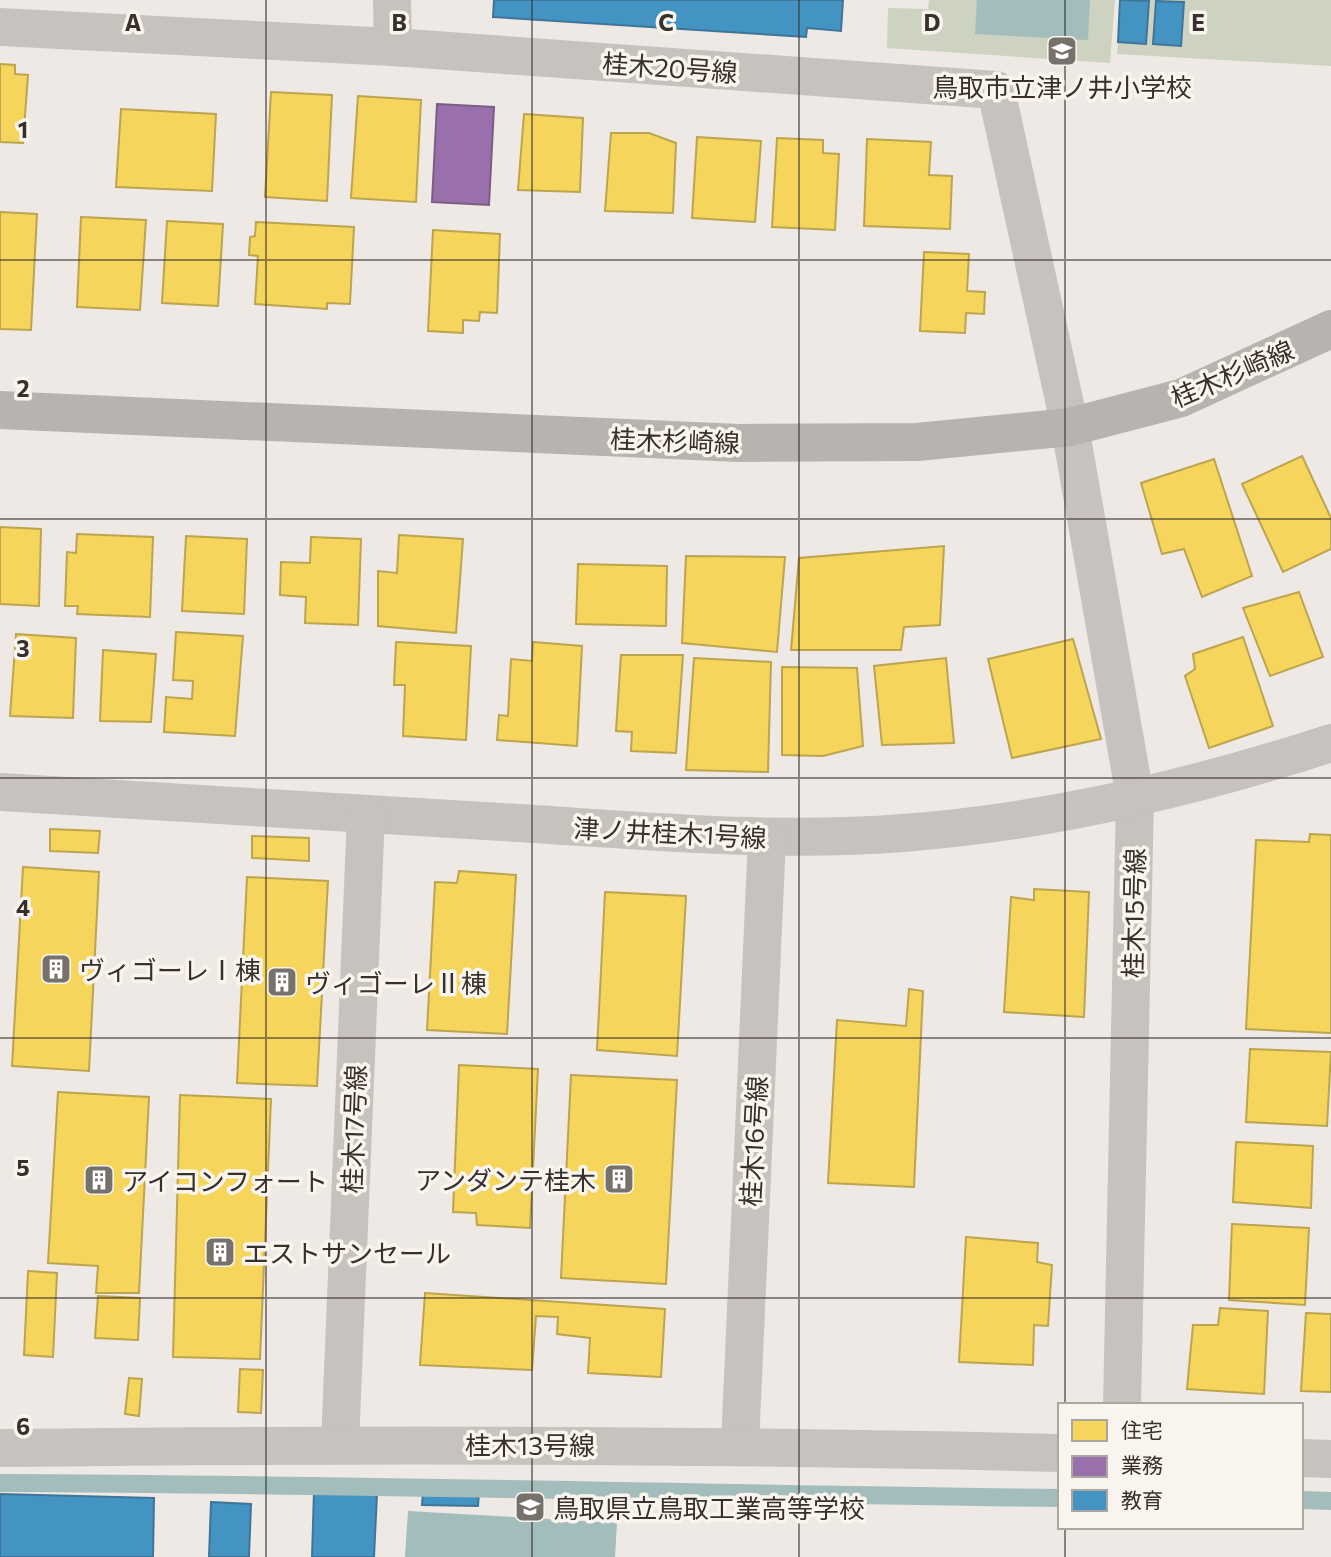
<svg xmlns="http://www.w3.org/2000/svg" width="1331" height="1557" font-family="Commissioner,'Noto Sans JP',sans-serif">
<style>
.green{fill:#ced2c0}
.water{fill:#a3bcbc}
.homes{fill:#f6d55c;stroke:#bda44e;stroke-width:2}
.offices{fill:#9970ab;stroke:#7c5d85;stroke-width:2}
.schools{fill:#4393c3;stroke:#3f7596;stroke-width:2}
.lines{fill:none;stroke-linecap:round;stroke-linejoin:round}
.stream{stroke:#a3bcbc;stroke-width:18}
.street{stroke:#c7c2bd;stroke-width:38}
.secondary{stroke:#b8b3ae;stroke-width:38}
.grid{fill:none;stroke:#37302c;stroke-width:2;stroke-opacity:0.55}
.labels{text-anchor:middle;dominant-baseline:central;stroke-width:7;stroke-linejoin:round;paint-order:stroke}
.street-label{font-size:26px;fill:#37302c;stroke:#f9f4ed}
.poi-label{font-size:26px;fill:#37302c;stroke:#f9f4ed;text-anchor:start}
.grid-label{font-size:23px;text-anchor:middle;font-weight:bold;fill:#37302c;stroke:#f9f4ed;stroke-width:7;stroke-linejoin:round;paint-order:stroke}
</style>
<rect width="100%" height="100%" fill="#eee9e4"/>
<!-- green -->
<g class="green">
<polygon points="929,0 1115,0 1110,63 887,48 888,8 928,9"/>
<polygon points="1121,0 1331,0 1331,66 1117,54"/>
</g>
<!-- water -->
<g class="water">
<polygon points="977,0 1090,0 1088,40 975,34"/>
<polygon points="408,1511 617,1523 615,1557 405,1557"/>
</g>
<!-- homes -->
<g class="homes">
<polygon points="0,64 15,65 15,74 28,75 23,143 0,142"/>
<polygon points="271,92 332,95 327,201 265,197"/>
<polygon points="358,96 421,100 416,202 351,198"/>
<polygon points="121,109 216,114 212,191 116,187"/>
<polygon points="524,114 583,118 580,192 518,190"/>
<polygon points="611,133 649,133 676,143 673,213 605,211"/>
<polygon points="697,137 761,141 755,222 692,218"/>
<polygon points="777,138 823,140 823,153 839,154 835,230 772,227"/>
<polygon points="867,139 931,142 929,175 952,176 950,229 864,226"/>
<polygon points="0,212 37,214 31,330 0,329"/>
<polygon points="81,217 146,220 140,310 77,307"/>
<polygon points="167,221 223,224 218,306 162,303"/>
<polygon points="256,222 354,227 350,304 327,303 327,309 255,304 258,256 249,255 250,237 255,236"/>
<polygon points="433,230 500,234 497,313 480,312 479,321 463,320 463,333 428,331"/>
<polygon points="924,252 969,254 967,291 985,292 984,314 966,313 965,333 920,331"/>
<polygon points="1302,456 1331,518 1331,549 1283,572 1242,484"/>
<polygon points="1214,459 1252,576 1202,597 1184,549 1162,554 1141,483"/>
<polygon points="0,527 41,529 39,606 0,604"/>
<polygon points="77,534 153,537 150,617 77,614 78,606 65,606 67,552 76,553"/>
<polygon points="399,535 463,539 456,633 378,626 378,571 397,573"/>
<polygon points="186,536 247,539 244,614 182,611"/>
<polygon points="311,537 361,539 358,625 305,623 306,597 280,595 281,562 310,563"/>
<polygon points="944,546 940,625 904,627 901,650 791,650 799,558"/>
<polygon points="686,556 785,557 777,652 682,643"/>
<polygon points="578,564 667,566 666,626 576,624"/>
<polygon points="1299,592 1323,657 1270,676 1243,608"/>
<polygon points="176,632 243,636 235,736 164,732 166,697 192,699 193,681 173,680"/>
<polygon points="16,634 76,638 73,718 10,716"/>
<polygon points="1243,637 1273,726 1209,748 1185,676 1195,669 1193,654"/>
<polygon points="1073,639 1101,739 1012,758 988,659"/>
<polygon points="396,642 471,646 466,740 403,736 405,685 394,685"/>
<polygon points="533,642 582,646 577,746 497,740 499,715 508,716 511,659 532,661"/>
<polygon points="103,650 156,654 151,722 100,721"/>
<polygon points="621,655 683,655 676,753 631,751 632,732 616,731"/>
<polygon points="694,658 771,662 768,772 686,770"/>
<polygon points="946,658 954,743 882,745 874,666"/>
<polygon points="782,667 857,668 863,746 823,756 782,755"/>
<polygon points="50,829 100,831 98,853 50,851"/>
<polygon points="1310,834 1331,835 1331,1033 1246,1029 1256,840 1309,842"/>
<polygon points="252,836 309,838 309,861 252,858"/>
<polygon points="23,867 99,872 89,1071 12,1066"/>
<polygon points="459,871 516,875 507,1034 427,1030 435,882 457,883"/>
<polygon points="247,877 328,881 317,1086 237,1083"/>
<polygon points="1034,889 1089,892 1084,1017 1004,1012 1011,897 1034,900"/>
<polygon points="605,892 686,896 677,1056 597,1050"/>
<polygon points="909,989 923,991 914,1187 828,1183 837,1020 906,1026"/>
<polygon points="1250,1049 1331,1052 1327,1126 1246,1122"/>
<polygon points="459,1065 538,1069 530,1228 477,1225 476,1213 453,1212"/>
<polygon points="571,1075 677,1080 666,1284 561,1278"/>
<polygon points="58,1092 149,1097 139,1293 96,1293 98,1266 48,1263"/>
<polygon points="180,1095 271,1099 260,1359 173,1357"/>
<polygon points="1236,1142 1313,1146 1311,1208 1233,1202"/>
<polygon points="1232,1224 1309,1228 1305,1305 1229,1300"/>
<polygon points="966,1237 1038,1243 1037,1262 1052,1265 1048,1326 1034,1325 1033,1365 959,1362"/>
<polygon points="28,1271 57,1273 53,1357 24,1355"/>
<polygon points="425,1293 665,1309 661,1377 588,1373 590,1338 557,1334 558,1317 536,1316 532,1370 420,1365"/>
<polygon points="98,1296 140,1298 138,1340 95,1338"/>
<polygon points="1220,1308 1268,1311 1264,1394 1187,1389 1193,1325 1218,1325"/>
<polygon points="1306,1313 1331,1314 1331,1392 1301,1391"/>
<polygon points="240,1369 263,1370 261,1413 238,1412"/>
<polygon points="129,1378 142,1379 139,1416 125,1414"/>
</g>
<!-- offices -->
<polygon class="offices" points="437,104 494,107 489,205 432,202"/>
<!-- schools -->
<g class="schools">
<polygon points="494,0 843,0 841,31 807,28 806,37 493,17"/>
<polygon points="1120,0 1149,1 1146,44 1118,42"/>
<polygon points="1156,1 1184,2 1181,46 1153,44"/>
<polygon points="314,1491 377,1494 374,1557 312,1557"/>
<polygon points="423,1491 479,1492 478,1506 422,1505"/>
<polygon points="0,1494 154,1498 153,1557 0,1557"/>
<polygon points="211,1502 251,1504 249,1557 209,1557"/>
</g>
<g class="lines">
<!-- stream -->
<g class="stream">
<path d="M0,1483C353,1484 706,1494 1060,1498"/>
<polyline points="1301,1500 1331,1501"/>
</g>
<!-- street -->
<g class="street">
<polyline points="392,0 393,47"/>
<polyline points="0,27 393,47 996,90 1070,427 1135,797 1122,1405"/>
<path d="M0,792C173,802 346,813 519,823C647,831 775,843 903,833C1048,822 1193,788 1331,743"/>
<polyline points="340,1444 366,814"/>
<polyline points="740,1445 767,838"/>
<path d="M0,1448C354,1444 706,1444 1060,1453"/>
<polyline points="1301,1458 1331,1459"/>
</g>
<!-- secondary -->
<polyline class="secondary" points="0,410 739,443 917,442 1070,427 1181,398 1331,329"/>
</g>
<!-- grid -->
<path class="grid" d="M266,0V1557M532,0V1557M799,0V1557M1065,0V1405M0,260H1331M0,519H1331M0,778H1331M0,1038H1331M0,1298H1331M1065,1527V1557"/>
<!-- icons -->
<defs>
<g id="school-square" transform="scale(1.575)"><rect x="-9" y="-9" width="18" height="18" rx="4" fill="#77716c" stroke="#f9f4ed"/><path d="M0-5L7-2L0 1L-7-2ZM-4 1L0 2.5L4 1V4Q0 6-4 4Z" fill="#fff"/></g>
<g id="building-square" transform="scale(1.575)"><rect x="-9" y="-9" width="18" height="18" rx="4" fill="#77716c" stroke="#f9f4ed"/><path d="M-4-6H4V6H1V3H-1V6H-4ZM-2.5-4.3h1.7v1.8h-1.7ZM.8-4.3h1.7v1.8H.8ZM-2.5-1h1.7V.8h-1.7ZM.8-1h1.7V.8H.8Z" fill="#fff"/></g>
</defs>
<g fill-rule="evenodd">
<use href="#school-square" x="1062" y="51"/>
<use href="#building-square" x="56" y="969"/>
<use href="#building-square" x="282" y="982"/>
<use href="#building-square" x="619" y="1179"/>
<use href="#building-square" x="99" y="1180"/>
<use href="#building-square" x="220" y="1252"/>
<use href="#school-square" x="530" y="1507"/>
</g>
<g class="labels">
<!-- street labels -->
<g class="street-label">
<text transform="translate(670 67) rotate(4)">桂木20号線</text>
<text transform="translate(1232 373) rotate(-23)">桂木杉崎線</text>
<text transform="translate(675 440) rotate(2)">桂木杉崎線</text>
<text transform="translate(670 832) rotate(3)">津ノ井桂木1号線</text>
<text transform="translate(1133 913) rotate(-89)">桂木15号線</text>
<text transform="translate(353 1129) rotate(-88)">桂木17号線</text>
<text transform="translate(753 1141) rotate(-87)">桂木16号線</text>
<text x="530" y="1444">桂木13号線</text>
</g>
<!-- poi labels -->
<g class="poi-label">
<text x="1062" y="86" text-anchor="middle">鳥取市立津ノ井小学校</text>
<text x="79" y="969">ヴィゴーレⅠ棟</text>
<text x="305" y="982">ヴィゴーレⅡ棟</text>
<text x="596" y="1179" text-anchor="end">アンダンテ桂木</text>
<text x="122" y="1180">アイコンフォート</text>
<text x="243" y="1252">エストサンセール</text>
<text x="553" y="1507">鳥取県立鳥取工業高等学校</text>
</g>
</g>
<g class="grid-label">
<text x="133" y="31">A</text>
<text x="399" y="31">B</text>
<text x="666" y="31">C</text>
<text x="932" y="31">D</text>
<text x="1198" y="31">E</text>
<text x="23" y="138">1</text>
<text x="23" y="397">2</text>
<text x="23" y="657">3</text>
<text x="23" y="916">4</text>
<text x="23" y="1176">5</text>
<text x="23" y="1435">6</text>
</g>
<!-- legend -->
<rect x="1058" y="1403" width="245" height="126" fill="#f9f4ed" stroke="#aba6a0" stroke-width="2"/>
<rect x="1072" y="1420" width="35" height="21" fill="#f6d55c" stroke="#aba6a0" stroke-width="2"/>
<text x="1121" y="1438" font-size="21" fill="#37302c">住宅</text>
<rect x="1072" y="1456" width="35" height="21" fill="#9970ab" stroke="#aba6a0" stroke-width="2"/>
<text x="1121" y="1473" font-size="21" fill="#37302c">業務</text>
<rect x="1072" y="1490" width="35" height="21" fill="#4393c3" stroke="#aba6a0" stroke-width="2"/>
<text x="1121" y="1508" font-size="21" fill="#37302c">教育</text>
</svg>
